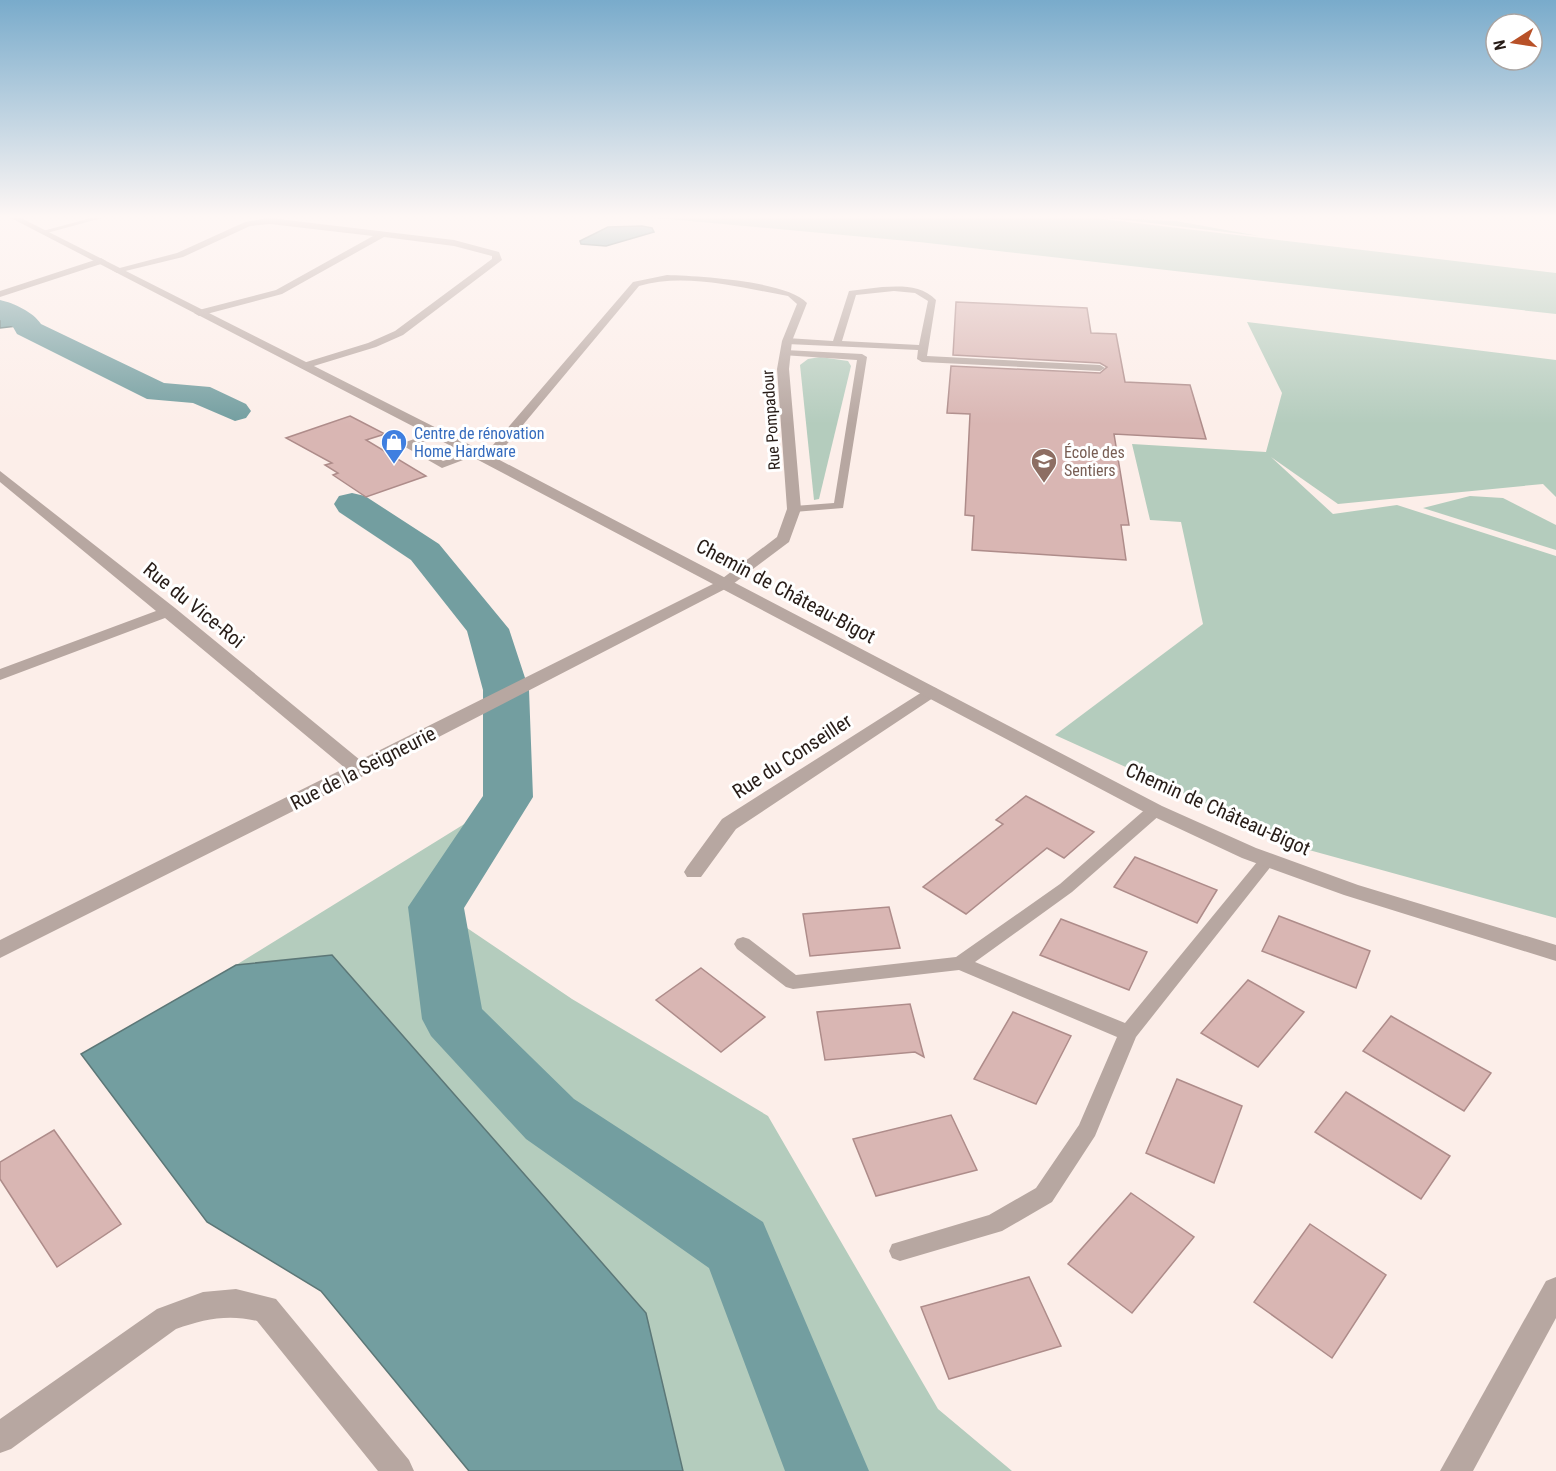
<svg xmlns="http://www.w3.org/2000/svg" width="1556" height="1471" font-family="'Roboto Condensed',sans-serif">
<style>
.green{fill:#b4ccbd}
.water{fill:#739ea0;stroke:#5c7777;stroke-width:1.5}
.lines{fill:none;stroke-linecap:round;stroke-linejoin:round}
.river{fill:#739ea0;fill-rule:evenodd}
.building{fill:#d9b6b3;stroke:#ae8c8a;stroke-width:1.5}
.service{fill:#b7a7a1;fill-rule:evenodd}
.minor{fill:#b7a7a1;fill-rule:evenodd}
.tertiary{fill:#b7a7a1;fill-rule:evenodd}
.labels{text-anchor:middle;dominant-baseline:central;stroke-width:6;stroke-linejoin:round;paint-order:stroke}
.far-street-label{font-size:16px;fill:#271c17;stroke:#fff}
.far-shop-label{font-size:16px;fill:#366cbe;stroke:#fff;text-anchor:start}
.far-education-label{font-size:16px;fill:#785e54;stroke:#fff;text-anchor:start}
.street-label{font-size:20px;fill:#271c17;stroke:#fff}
</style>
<rect width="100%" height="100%" fill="#fceee9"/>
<!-- green -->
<g class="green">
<polygon points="657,218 1094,218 1556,273 1556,314 919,242"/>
<polygon points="1109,218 1176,221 1259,236"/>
<polygon points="1247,322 1556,360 1556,497 1543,484 1338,504 1271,457 1333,514 1397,505 1556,556 1556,918 1309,850 1055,735 1203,624 1181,522 1150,520 1132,444 1266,452 1282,393"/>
<polygon points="820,357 848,361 851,366 819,499 814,500 800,365 808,359"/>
<polygon points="1470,496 1503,498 1556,525 1556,550 1423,508"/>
<polygon points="508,797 436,907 572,999 768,1116 938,1409 1012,1471 683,1471 645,1313 332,955 236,965"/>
</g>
<!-- water -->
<g class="water">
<polygon points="642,226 652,228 654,232 606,246 581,244 580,241 608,227"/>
<polygon points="7,304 16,307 28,317 17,326 0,328 0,305"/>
<polygon points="332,955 646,1313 683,1471 469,1471 321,1291 207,1222 81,1054 236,965"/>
</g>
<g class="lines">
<!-- river -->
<g class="river">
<path d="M0,300C14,303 33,312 41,324L164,383L210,387L246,404L251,411L246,418L235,421L193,403L147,399L17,334L13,327L0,320Z"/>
<polygon points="352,493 365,496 439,544 509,629 529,690 533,797 464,908 482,1009 574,1099 763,1222 869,1471 785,1471 709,1268 526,1139 431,1036 422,1019 408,907 483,796 483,690 467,631 411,560 339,512 334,504 339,496"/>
</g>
</g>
<!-- building -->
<g class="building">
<polygon points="956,302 1087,308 1091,333 1116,334 1125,382 1190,385 1206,439 1114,434 1129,525 1121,525 1126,560 972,550 974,516 965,515 970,414 947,413 951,366 1100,373 1107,367 1100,363 953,355"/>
<polygon points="350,416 385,434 366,440 426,476 366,497 333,475 338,473 325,465 332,463 286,438"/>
<polygon points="1026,796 1094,832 1064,858 1047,848 966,914 923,887 1003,824 996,820"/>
<polygon points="1135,857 1217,890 1197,923 1114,887"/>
<polygon points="889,907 900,948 810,956 803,914"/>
<polygon points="1279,916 1370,951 1356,988 1262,951"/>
<polygon points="1061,919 1147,952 1129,990 1040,955"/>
<polygon points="701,968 765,1017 721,1052 656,1000"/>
<polygon points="1248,980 1304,1012 1258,1067 1201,1033"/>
<polygon points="910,1004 924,1057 915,1052 825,1060 817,1012"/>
<polygon points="1013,1012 1071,1036 1036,1104 974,1079"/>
<polygon points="1391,1016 1491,1073 1464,1111 1363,1051"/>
<polygon points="1177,1079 1242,1106 1214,1183 1146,1153"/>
<polygon points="1346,1092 1450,1156 1421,1199 1315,1132"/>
<polygon points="951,1115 977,1170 876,1196 853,1139"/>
<polygon points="54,1130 121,1224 57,1267 0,1179 0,1162"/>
<polygon points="1131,1193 1194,1237 1132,1313 1068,1264"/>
<polygon points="1310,1224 1386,1275 1332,1358 1254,1302"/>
<polygon points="1029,1277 1061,1346 949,1379 921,1307"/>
</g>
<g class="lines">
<!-- service -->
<g class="service">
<polygon points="91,218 102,218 43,234 39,232"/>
<path d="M882,287C901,286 922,285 936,300L927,356L1100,365L1105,368L1100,371L922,362L917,359L918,350L787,344L783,341L787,338L833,341L849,291ZM894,291L915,293L928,301L919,345L842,341L856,295Z"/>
<polygon points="785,350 862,354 867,357 843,508 794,512 788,509 794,506 834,503 857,360 782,355 780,353"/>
<polygon points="437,431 441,432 441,436 414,445 443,461 474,451 479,454 442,468 400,444"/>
<polygon points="1155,805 1163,810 1161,814 1072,892 975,962 1125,1023 1262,856 1274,856 1276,860 1136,1037 1095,1136 1052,1202 1002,1231 900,1261 892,1258 889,1251 892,1244 989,1215 1036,1188 1079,1125 1117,1037 959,970 793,989 786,987 737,949 734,944 737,939 743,937 749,939 796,975 956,957 1060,884 1149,806"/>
</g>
<!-- minor -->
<g class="minor">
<polygon points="270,218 454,240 499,252 502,260 403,335 376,347 304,369 298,366 300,364 368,343 395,331 492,259 492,256 454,246 384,237 282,294 199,316 194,313 195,311 276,290 373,236 270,224 250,226 183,257 117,273 112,270 177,253 245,222"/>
<polygon points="101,258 106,261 104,263 0,297 0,291"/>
<path d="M667,275C699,276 787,281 807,303L792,341L789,369L801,509L789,542L729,587L367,774L0,958V940L345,768L165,618L0,680V669L156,611L0,482V471L175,608L360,760L719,581L777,537L787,509L777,369L782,341L797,304L788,296C742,288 685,272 639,286L492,462L487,463L481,459L633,282Z"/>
<polygon points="930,687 936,688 939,692 936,696 736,829 701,877 687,877 684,872 687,867 722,819"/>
<polygon points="1556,1277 1556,1318 1473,1471 1440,1471 1546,1281"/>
<path d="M236,1289L276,1299L409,1460L414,1471H378L257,1321C228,1314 204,1319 176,1329L11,1449L0,1453V1419L157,1309L203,1292Z"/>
</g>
<!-- tertiary -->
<polygon class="tertiary" points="11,218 21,218 492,456 1162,806 1256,848 1358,885 1556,945 1556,961 1344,895 1242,858 1148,814 482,462"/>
</g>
<!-- sky -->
<linearGradient id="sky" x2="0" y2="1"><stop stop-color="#79abcb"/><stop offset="0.51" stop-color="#fef7f5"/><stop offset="1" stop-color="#fef7f5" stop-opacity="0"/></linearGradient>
<rect width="1556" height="424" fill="url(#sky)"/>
<!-- icons -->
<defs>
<g id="shop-pin" transform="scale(1.35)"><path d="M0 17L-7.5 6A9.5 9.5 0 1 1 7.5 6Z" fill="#3f7fe0" stroke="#fff"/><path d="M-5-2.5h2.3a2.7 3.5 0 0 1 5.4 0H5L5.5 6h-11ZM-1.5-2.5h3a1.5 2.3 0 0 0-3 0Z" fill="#fff"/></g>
<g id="school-pin" transform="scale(1.35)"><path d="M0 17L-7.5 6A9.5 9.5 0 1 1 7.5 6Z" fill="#8d6e63" stroke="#fff"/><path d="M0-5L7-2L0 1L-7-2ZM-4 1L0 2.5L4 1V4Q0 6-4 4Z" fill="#fff"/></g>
</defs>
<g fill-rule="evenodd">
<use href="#shop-pin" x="394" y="442"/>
<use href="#school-pin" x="1044" y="461"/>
</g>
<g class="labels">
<!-- far-street labels -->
<g class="far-street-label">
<text transform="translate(771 420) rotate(-94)">Rue Pompadour</text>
</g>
<!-- far-shop labels -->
<g class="far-shop-label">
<text x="414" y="433">Centre de rénovation<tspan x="414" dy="18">Home Hardware</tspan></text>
</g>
<!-- far-education labels -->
<g class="far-education-label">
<text x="1064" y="452">École des<tspan x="1064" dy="18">Sentiers</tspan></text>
</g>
<!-- street labels -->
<g class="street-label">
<text transform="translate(786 591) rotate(28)">Chemin de Château-Bigot</text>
<text transform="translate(194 605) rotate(39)">Rue du Vice-Roi</text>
<text transform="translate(792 756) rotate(-33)">Rue du Conseiller</text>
<text transform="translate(363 768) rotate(-27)">Rue de la Seigneurie</text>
<text transform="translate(1218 809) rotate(24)">Chemin de Château-Bigot</text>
</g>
</g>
<!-- north arrow -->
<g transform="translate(1514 42) rotate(258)"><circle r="28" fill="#ffffff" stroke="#a9a4a2" stroke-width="1.5"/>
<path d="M0-4.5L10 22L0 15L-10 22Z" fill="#b85128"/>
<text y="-9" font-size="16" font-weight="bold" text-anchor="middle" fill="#271c17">N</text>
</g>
</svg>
